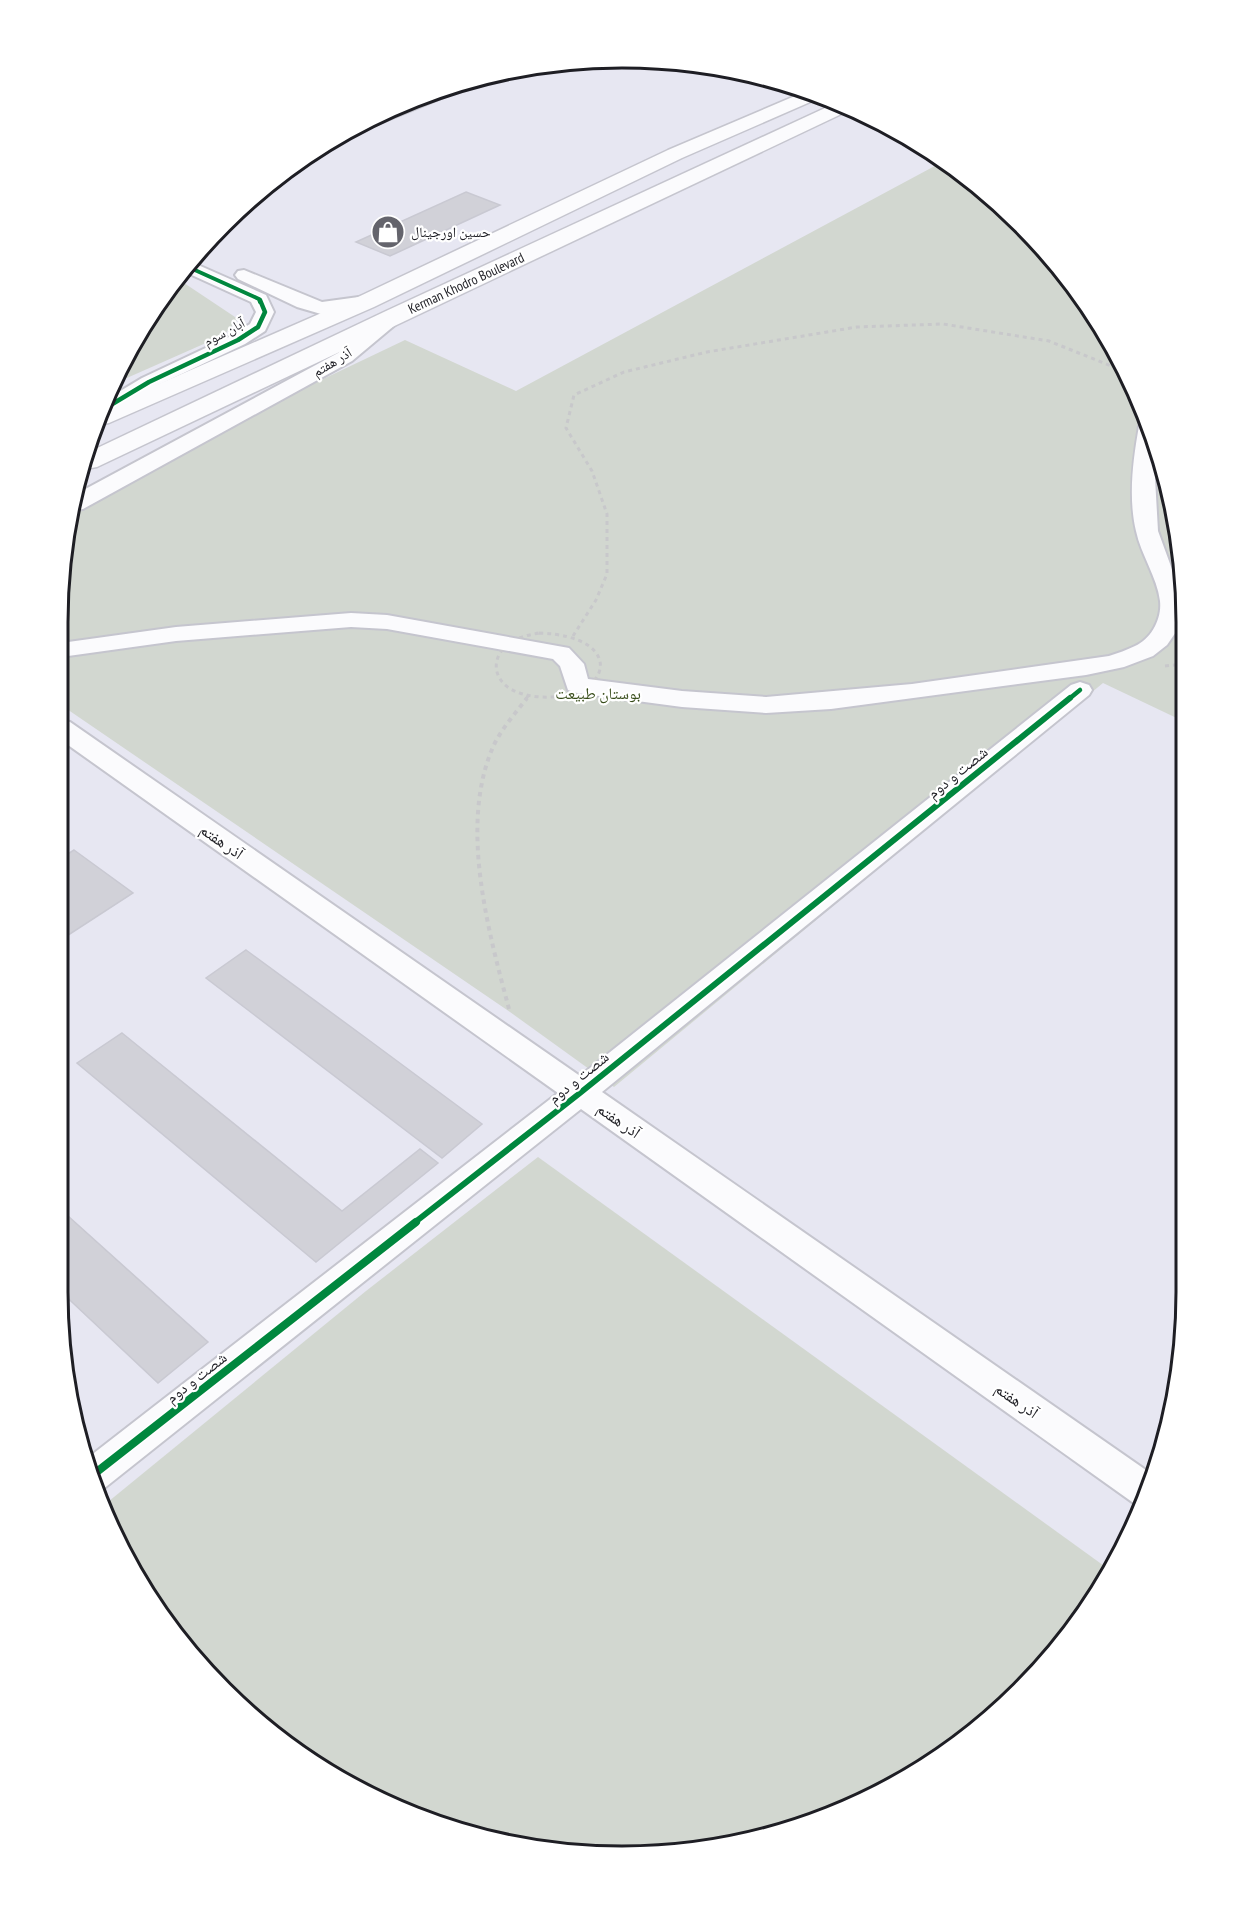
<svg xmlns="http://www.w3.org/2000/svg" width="1244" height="1914" font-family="'PT Sans Narrow','Noto Naskh Arabic',sans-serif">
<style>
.green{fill:#d2d7d0}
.building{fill:#d1d1d8;stroke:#c9c9d2;stroke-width:1.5}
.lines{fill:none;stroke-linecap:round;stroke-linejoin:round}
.minor-casing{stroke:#c5c5ce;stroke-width:4}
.major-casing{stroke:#c5c5ce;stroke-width:3}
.path-far1{stroke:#c8c8cb;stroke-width:3;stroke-dasharray:4 4;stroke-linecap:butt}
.path{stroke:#c8c8cb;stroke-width:4;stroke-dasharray:4.5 4.5;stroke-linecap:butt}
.minor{fill:#fbfbfd;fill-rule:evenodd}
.major{fill:#fbfbfd;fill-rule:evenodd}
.cycleway-far3-casing{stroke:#fff;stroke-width:6}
.cycleway-far2-casing{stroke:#fff;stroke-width:8}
.cycleway-far1-casing{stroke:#fff;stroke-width:10}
.cycleway-casing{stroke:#fff;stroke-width:11}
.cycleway-far3{stroke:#00873e;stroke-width:4}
.cycleway-far2{stroke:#00873e;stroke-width:4.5}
.cycleway-far1{stroke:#00873e;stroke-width:6}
.cycleway{stroke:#00873e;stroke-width:8}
.labels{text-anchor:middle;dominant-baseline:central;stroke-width:4.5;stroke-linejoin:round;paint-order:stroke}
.far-poi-label{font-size:14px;fill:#1e1e24;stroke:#fff;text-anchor:start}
.far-street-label{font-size:14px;fill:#1e1e24;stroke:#fff}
.park-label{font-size:16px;fill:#364b18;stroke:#fff}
.street-label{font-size:16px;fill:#1e1e24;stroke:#fff}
.rim{fill:none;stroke:#1e1e24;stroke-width:3}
</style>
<rect width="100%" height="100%" fill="#e7e7f2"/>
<!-- green -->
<g class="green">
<polygon points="944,161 994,197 1070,278 1129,372 1168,476 1186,585 1185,722 1103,683 614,1087 510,1012 61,705 62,548 78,496 405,340 516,391"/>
<polygon points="178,279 238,319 224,335 111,385 115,372"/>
<polygon points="538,1157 1107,1568 1047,1664 936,1762 769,1838 622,1857 440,1827 278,1740 152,1606 103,1506 366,1291"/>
</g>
<!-- building -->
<g class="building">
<polygon points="466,192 500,205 390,256 356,242"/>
<polygon points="74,850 133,893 59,941 60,859"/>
<polygon points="246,950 366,1038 482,1124 442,1158 206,978"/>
<polygon points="122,1033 342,1211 420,1149 438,1163 316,1262 77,1063"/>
<polygon points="58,1207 208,1342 158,1383 57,1288"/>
</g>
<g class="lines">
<!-- minor casing -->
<g class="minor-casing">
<g id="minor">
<path d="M495,73L493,77L353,134H341C382,109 448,81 495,73Z"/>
<polygon points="189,261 266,295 274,312 265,331 245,344 156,386 111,413 102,415 107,399 142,378 231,336 250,324 256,312 251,302 183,271"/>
<polygon points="244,270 322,302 366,296 373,298 375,302 373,306 366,308 321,314 297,307 238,279 235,275 238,271"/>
<polygon points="394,310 401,312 403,316 401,320 352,361 83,509 73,510 78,493 338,353 387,312"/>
<path d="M1147,420L1156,445L1154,460L1158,531L1184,602L1178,629L1167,645L1153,656L1124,667L1086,675L831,709L766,713L682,707L577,693L568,690L560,666L553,659L387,629L351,627L176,641L61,657V643L176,627L351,613L387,615L569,648L584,664L588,679L682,691L766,697L912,684L1109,656C1118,653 1127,650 1135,646C1151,639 1162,619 1160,601C1157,577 1141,555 1136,531C1128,498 1133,459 1139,426L1142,422Z"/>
<polygon points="1080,682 1089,685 1092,690 1089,695 602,1092 1153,1475 1144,1507 1135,1504 581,1109 102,1490 96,1492 87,1473 85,1460 558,1093 61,740 61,720 70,722 580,1076 1071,685"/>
</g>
</g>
<!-- major casing -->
<g class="major-casing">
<g id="major">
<polygon points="809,90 824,96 682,158 374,307 109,423 99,425 104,408 358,297 668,150"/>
<polygon points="838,102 852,109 97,467 86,469 91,451 386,311"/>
</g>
</g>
<!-- path-far1 -->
<g class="path-far1">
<polyline points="1125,366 1121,370 1125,384 1137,393"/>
<path d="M539,633C629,636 612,701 540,697C529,696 519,694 509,688C490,675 493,652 513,641C521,636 530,635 539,633Z"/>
<polyline points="573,636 596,600 607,574 607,514 592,471 566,428 574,395 624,372 707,352 857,327 943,324 1049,341 1121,370"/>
<polyline points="1165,666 1184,664 1180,652"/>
<polyline points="61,681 66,670"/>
<polyline points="526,699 528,696"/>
</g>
<!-- path -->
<path class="path" d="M509,1009C488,930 459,825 493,747C501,729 515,714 527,698"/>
<!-- minor -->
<use href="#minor" class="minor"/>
<!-- major -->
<use href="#major" class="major"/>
<!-- cycleway-far3 casing -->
<g class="cycleway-far3-casing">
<g id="cycleway-far3">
<polyline points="347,131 488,74"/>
<polyline points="186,266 259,299 260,302"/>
</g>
</g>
<!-- cycleway-far2 casing -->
<g class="cycleway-far2-casing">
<g id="cycleway-far2">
<polyline points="104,409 149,382 238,340 258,327 265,312 260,300"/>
<polyline points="1069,699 1080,690"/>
</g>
</g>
<!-- cycleway-far1 casing -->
<g class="cycleway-far1-casing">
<polyline id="cycleway-far1" points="414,1223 580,1093 1070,698"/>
</g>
<!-- cycleway casing -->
<g class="cycleway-casing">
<polyline id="cycleway" points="89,1478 416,1222"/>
</g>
<!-- cycleway-far3 -->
<use href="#cycleway-far3" class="cycleway-far3"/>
<!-- cycleway-far2 -->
<use href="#cycleway-far2" class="cycleway-far2"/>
<!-- cycleway-far1 -->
<use href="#cycleway-far1" class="cycleway-far1"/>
<!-- cycleway -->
<use href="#cycleway" class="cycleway"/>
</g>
<!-- icons -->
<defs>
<g id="shop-disc" transform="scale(1.725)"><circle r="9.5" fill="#64646c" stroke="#fff"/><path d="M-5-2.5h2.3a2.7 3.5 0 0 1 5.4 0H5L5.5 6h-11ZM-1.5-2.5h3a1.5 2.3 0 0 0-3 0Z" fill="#fff"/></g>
</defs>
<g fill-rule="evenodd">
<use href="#shop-disc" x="388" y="232"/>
</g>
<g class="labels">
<!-- far-poi labels -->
<g class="far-poi-label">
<text x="411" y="232">حسین اورجینال</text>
</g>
<!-- far-street labels -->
<g class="far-street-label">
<text transform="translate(466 283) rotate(-25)">Kerman Khodro Boulevard</text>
<text transform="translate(224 332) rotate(-28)">آبان سوم</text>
<text transform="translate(332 362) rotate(-31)">آذر هفتم</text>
</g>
<!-- park labels -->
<g class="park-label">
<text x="598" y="693">بوستان طبیعت</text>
</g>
<!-- street labels -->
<g class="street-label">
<text transform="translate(957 772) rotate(-39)">شصت و دوم</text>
<text transform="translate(222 841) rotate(35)">آذر هفتم</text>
<text transform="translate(578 1077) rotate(-39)">شصت و دوم</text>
<text transform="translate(619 1120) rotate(35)">آذر هفتم</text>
<text transform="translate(196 1377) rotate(-38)">شصت و دوم</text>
<text transform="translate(1017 1400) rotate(35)">آذر هفتم</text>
</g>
</g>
<!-- crop -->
<path d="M0 0H1244V1914H0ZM622 68H622A554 554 0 0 1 1176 622V1292A554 554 0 0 1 622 1846H622A554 554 0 0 1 68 1292V622A554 554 0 0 1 622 68Z" fill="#fff" fill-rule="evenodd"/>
<path class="rim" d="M622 68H622A554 554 0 0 1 1176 622V1292A554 554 0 0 1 622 1846H622A554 554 0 0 1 68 1292V622A554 554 0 0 1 622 68Z"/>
</svg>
